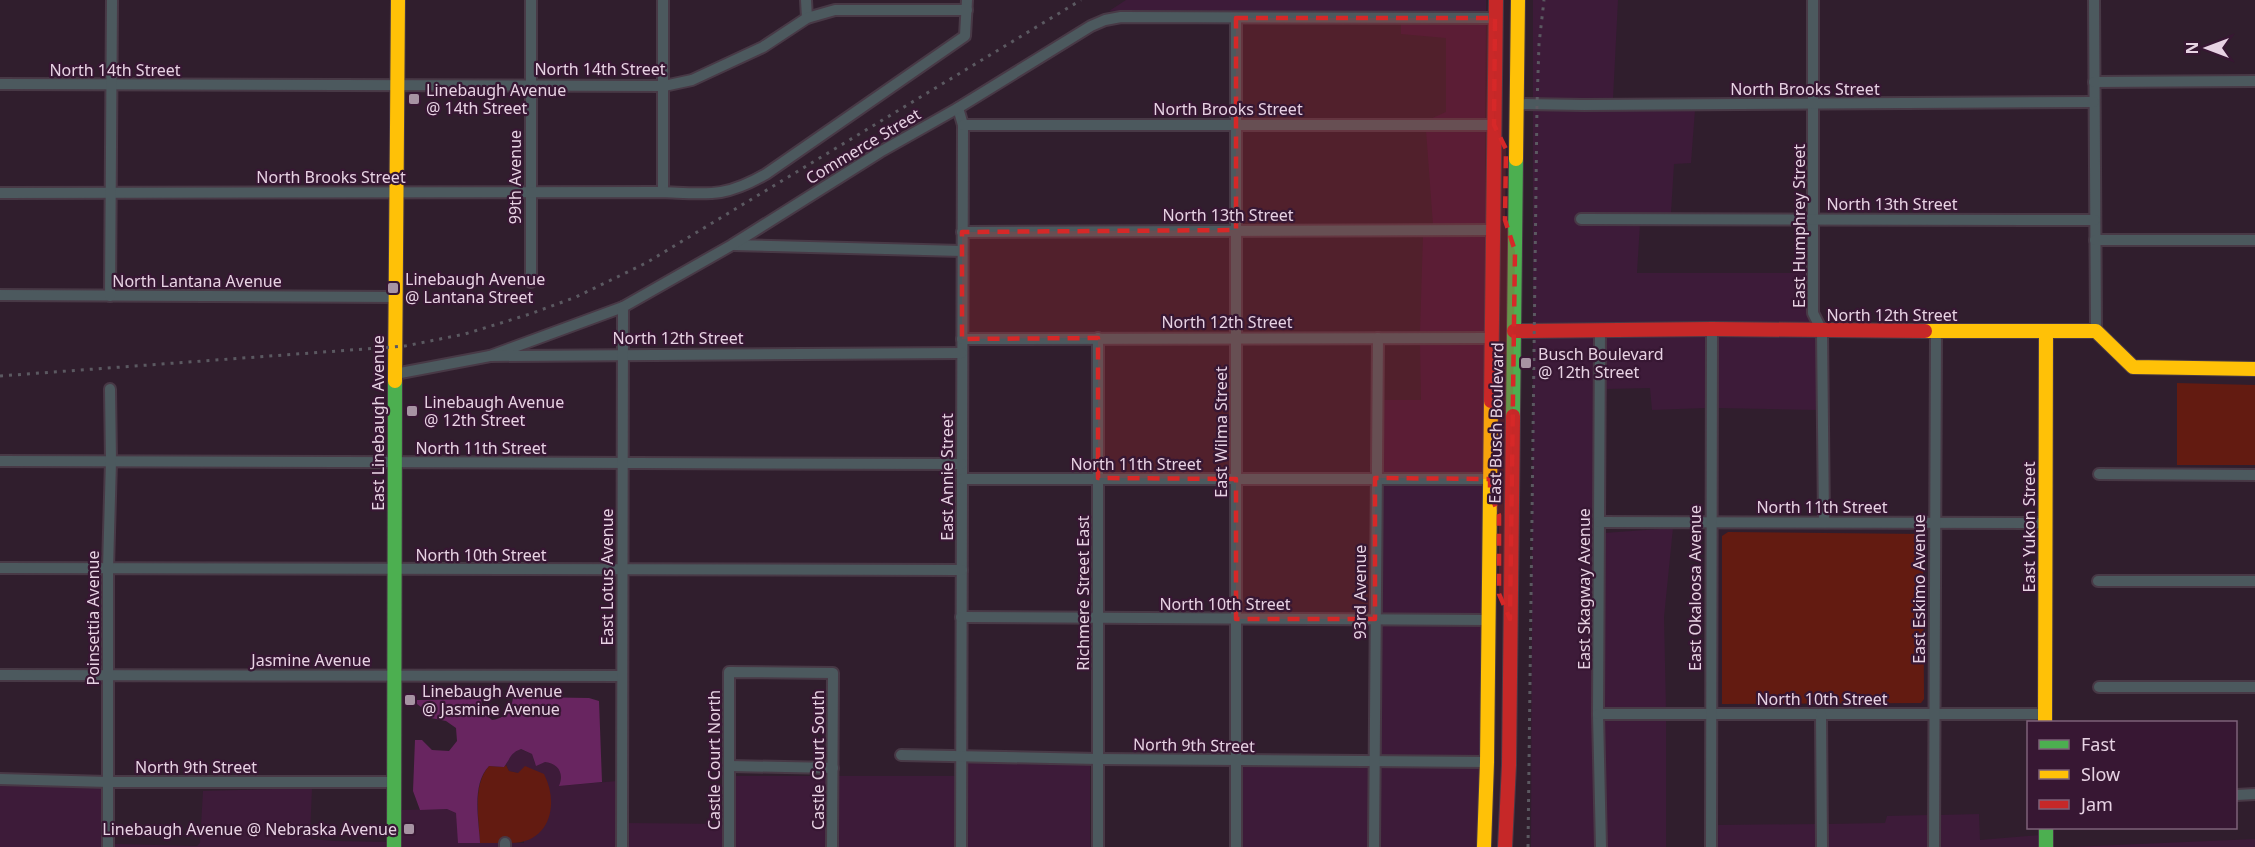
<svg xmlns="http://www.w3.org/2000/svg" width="2255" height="847" font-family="'Noto Sans',sans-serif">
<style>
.built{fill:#3d1b39}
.green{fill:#631b11}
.water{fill:#682560}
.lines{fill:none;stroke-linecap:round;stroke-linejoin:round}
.street-casing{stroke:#483946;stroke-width:14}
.fast-casing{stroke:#483946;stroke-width:16}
.slow-casing{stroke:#483946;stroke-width:16}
.jam-casing{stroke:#483946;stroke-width:16}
.street{stroke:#4c595e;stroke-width:10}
.fast{stroke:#4caf50;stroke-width:14}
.slow{stroke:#ffc107;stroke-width:14}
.jam{stroke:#c62828;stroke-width:14}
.rail{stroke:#5b5961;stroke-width:3;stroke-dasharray:3 6;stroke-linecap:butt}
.marked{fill:#d62828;fill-opacity:0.2;stroke:#d62828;stroke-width:4.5;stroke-dasharray:12 8;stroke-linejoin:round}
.poi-dot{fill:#a793a3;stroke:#371733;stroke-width:2}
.labels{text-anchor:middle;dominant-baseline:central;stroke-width:4.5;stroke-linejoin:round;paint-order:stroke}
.street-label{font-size:16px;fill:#e7d2e3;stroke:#371733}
.poi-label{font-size:16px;fill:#e7d2e3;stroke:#371733;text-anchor:start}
</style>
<rect width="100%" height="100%" fill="#301e2d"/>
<!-- built -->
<g class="built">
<polygon points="1126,0 1486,0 1486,13 1131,13 1109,11"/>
<polygon points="1533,0 1618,0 1613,99 1695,100 1533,100"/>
<polygon points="1401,22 1486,22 1485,120 1428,120 1446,112 1446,38 1401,34"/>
<polygon points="1533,110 1695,110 1691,163 1674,164 1671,213 1576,214 1575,223 1640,224 1637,273 1808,273 1808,313 1814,327 1533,327"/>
<polygon points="1426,130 1485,130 1485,225 1433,225"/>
<polygon points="1423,235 1485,235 1484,333 1420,333"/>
<polygon points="1706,334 1706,408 1652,410 1650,388 1607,389 1605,416 1606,336"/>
<polygon points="1717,334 1817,336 1818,410 1717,408"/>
<polygon points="1595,336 1593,718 1595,847 1531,847 1533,337"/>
<polygon points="1420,343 1484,343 1484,474 1381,473 1382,400 1421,400"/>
<polygon points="1381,483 1484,484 1482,615 1380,614"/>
<polygon points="1673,528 1664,617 1666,709 1604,709 1604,533"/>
<polygon points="1380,624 1482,625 1480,757 1380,757"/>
<polygon points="1604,718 1666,719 1666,847 1606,847"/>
<polygon points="520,749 532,754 535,764 545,762 556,765 561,771 560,786 617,781 617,847 510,847 510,843 524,843 518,773 509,771 506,765 510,755"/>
<polygon points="967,762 1090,764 1090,847 966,847"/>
<polygon points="1240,765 1369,766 1368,847 1241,847"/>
<polygon points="1380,766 1480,767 1478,847 1379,847"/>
<polygon points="735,776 827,776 827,847 734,847"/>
<rect x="838" y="776" width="118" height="71"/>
<polygon points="0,783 103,786 103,847 0,847"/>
<polygon points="312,788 310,836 311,839 335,841 388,842 388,847 114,847 114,844 197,846 200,843 203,791"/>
<polygon points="447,809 456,813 490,843 499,843 499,847 399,847 398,810"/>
<polygon points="1979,814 1980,840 2041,835 2041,847 1940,847 1939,815"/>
<polygon points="1929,815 1929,847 1828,847 1828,824 1885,823 1887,816"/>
<polygon points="628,823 723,824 723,847 628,847"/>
<polygon points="1817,824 1817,847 1717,847 1716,825"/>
<polygon points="2255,839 2255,847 2071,847"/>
</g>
<!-- green -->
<g class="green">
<polygon points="2177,383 2255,385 2255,465 2177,465"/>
<polygon points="1728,532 1923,534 1924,699 1921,703 1722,704 1722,536"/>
<path d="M506,765L509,771L518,773L525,766L544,774C560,805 549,844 510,843V838H500L499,843H480C479,819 472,785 489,766L504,767Z"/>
</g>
<!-- water -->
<path class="water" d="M529,697L589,698L599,701L602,782L559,786C564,773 559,764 545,762L536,766L532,754L521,749C510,753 510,759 504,767L489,766C471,785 479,820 480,843H458L456,813L447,809L420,810L413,791L415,740H422L432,750L449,751L457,741L456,728L446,721L431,718L430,714L417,704V700L481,699L483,712L492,720C505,718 511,711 513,698Z"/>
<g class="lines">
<!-- street casing -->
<g class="street-casing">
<g id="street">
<polyline points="531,0 531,282"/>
<polyline points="806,0 807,18"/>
<polyline points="1813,0 1813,313 1822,331 1824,522"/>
<polyline points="2094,0 2096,331"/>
<polyline points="2094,82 2255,81"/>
<polyline points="0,84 664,86 692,80 763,47 807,18 835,10 967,10"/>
<polyline points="1516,104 1584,105 2094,102"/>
<polyline points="958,108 963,125 961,847"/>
<polyline points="963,125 1494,125"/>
<polyline points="663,192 663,0"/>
<path d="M0,193L663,192C709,194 724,198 766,174L965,36L967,0"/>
<polyline points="1581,219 2095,220"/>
<polyline points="962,232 1494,230"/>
<polyline points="2095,240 2255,240"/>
<polyline points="733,245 962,251"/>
<polyline points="0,295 395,297"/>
<polyline points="110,296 112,0"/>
<polyline points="1600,331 1598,714 1601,847"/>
<polyline points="962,339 1492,338"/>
<polyline points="490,356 623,307 732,245 880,152 958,108 1091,26 1105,20 1121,17 1495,18"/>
<polyline points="395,374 490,356 962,353"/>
<polyline points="0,461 962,464"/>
<polyline points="2099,474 2255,475"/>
<polyline points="962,479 1490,479"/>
<polyline points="1599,522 2046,523"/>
<polyline points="0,568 962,570"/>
<polyline points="2098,581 2255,581"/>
<polyline points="961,617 1488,620"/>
<polyline points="0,675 622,676"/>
<polyline points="2099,687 2255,687"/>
<polyline points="1598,714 2045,714"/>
<polyline points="1821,714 1822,847"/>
<polyline points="901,755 1098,759 1487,762"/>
<polyline points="730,766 833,768"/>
<polyline points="0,779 108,782 393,782"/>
<polyline points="2236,795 2255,794"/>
<polyline points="108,847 108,568 111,461 110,389"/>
<polyline points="505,847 505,843"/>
<polyline points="622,847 623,307"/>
<polyline points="729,847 729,672 833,673 832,847"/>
<polyline points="1098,847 1098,338"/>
<polyline points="1236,847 1236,18"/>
<polyline points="1374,847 1378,338"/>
<polyline points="1711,847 1712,329"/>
<polyline points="1934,847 1936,331"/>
</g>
</g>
<!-- fast casing -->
<g class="fast-casing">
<g id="fast">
<polyline points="1513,416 1516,159"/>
<polyline points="2046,828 2046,847"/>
<polyline points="394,847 395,381"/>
</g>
</g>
<!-- slow casing -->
<g class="slow-casing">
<g id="slow">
<polyline points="1516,159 1518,0"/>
<polyline points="1925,331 2096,331 2133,367 2255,369"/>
<polyline points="395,381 398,0"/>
<polyline points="2045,722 2046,331"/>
<polyline points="1484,847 1487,762 1491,401"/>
</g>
</g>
<!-- jam casing -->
<g class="jam-casing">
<g id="jam">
<polyline points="1514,331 1712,329 1925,331"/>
<polyline points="1491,401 1496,0"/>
<polyline points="1505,847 1509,765 1513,416"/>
</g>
</g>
<!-- street -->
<use href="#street" class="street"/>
<!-- fast -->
<use href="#fast" class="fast"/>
<!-- slow -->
<use href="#slow" class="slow"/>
<!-- jam -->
<use href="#jam" class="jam"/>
<!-- rail -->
<g class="rail">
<polyline points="0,376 405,346 465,334 530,314 576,297 646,263 1081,0"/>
<polyline points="1528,847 1537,105 1539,44 1544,0"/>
</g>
</g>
<!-- marked area -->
<path class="marked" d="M1236,18H1495L1494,125L1506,149L1505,220L1515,251L1510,619L1499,594V515L1490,493V479L1375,478V619H1236V479L1098,478V338L962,339V232L1236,230Z"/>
<!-- markers -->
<g class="poi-dot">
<rect x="408" y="93" width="12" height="12" rx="3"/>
<rect x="387" y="282" width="12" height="12" rx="3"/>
<rect x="1520" y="357" width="12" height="12" rx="3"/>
<rect x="406" y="405" width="12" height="12" rx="3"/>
<rect x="404" y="694" width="12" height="12" rx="3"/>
<rect x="403" y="823" width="12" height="12" rx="3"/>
</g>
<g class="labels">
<!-- street labels -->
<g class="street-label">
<text x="600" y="69">North 14th Street</text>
<text x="115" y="70">North 14th Street</text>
<text x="1805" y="89">North Brooks Street</text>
<text x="1228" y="109">North Brooks Street</text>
<text transform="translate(863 146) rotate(-31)">Commerce Street</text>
<text x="331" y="177">North Brooks Street</text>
<text transform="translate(515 177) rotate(-90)">99th Avenue</text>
<text x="1892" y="204">North 13th Street</text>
<text x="1228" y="215">North 13th Street</text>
<text transform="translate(1799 226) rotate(-90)">East Humphrey Street</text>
<text x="197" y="281">North Lantana Avenue</text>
<text x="1892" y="315">North 12th Street</text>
<text x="1227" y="322">North 12th Street</text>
<text x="678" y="338">North 12th Street</text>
<text transform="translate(378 423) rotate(-90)">East Linebaugh Avenue</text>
<text transform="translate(1496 423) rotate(-89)">East Busch Boulevard</text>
<text transform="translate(1221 432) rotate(-90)">East Wilma Street</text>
<text x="481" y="448">North 11th Street</text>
<text x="1136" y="464">North 11th Street</text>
<text transform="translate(947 477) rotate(-90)">East Annie Street</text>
<text x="1822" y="507">North 11th Street</text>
<text transform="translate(2029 527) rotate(-90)">East Yukon Street</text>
<text x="481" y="555">North 10th Street</text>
<text transform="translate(607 577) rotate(-90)">East Lotus Avenue</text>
<text transform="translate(1695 588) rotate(-90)">East Okaloosa Avenue</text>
<text transform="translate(1584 589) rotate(-90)">East Skagway Avenue</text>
<text transform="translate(1919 589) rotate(-90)">East Eskimo Avenue</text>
<text transform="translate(1360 592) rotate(-90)">93rd Avenue</text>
<text transform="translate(1083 593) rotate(-90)">Richmere Street East</text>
<text x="1225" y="604">North 10th Street</text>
<text transform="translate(93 618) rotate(-90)">Poinsettia Avenue</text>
<text x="311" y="660">Jasmine Avenue</text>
<text x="1822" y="699">North 10th Street</text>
<text transform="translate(1194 745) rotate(1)">North 9th Street</text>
<text transform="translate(714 760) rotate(-90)">Castle Court North</text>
<text transform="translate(818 760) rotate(-90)">Castle Court South</text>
<text x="196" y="767">North 9th Street</text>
</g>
<!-- poi labels -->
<g class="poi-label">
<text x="426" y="90">Linebaugh Avenue<tspan x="426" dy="18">@ 14th Street</tspan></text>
<text x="405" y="279">Linebaugh Avenue<tspan x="405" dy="18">@ Lantana Street</tspan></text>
<text x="1538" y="354">Busch Boulevard<tspan x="1538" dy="18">@ 12th Street</tspan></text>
<text x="424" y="402">Linebaugh Avenue<tspan x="424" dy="18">@ 12th Street</tspan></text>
<text x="422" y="691">Linebaugh Avenue<tspan x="422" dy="18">@ Jasmine Avenue</tspan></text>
<text x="397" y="829" text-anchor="end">Linebaugh Avenue @ Nebraska Avenue</text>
</g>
</g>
<!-- legend -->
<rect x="2027" y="721" width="210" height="108" fill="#371733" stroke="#7d6279" stroke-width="1.5"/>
<rect x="2039" y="740" width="30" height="9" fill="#4caf50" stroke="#7d6279" stroke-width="1.5"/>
<text x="2081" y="751" font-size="18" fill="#e7d2e3">Fast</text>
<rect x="2039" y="770" width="30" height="9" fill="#ffc107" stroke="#7d6279" stroke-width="1.5"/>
<text x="2081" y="781" font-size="18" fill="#e7d2e3">Slow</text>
<rect x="2039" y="800" width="30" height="9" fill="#c62828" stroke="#7d6279" stroke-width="1.5"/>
<text x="2081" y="811" font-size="18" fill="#e7d2e3">Jam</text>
<!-- north arrow -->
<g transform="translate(2207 48) rotate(270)" stroke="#371733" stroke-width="4.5" paint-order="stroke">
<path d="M0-4.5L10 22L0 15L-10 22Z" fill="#e7d2e3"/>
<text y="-9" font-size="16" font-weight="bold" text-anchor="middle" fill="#e7d2e3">N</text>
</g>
</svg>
